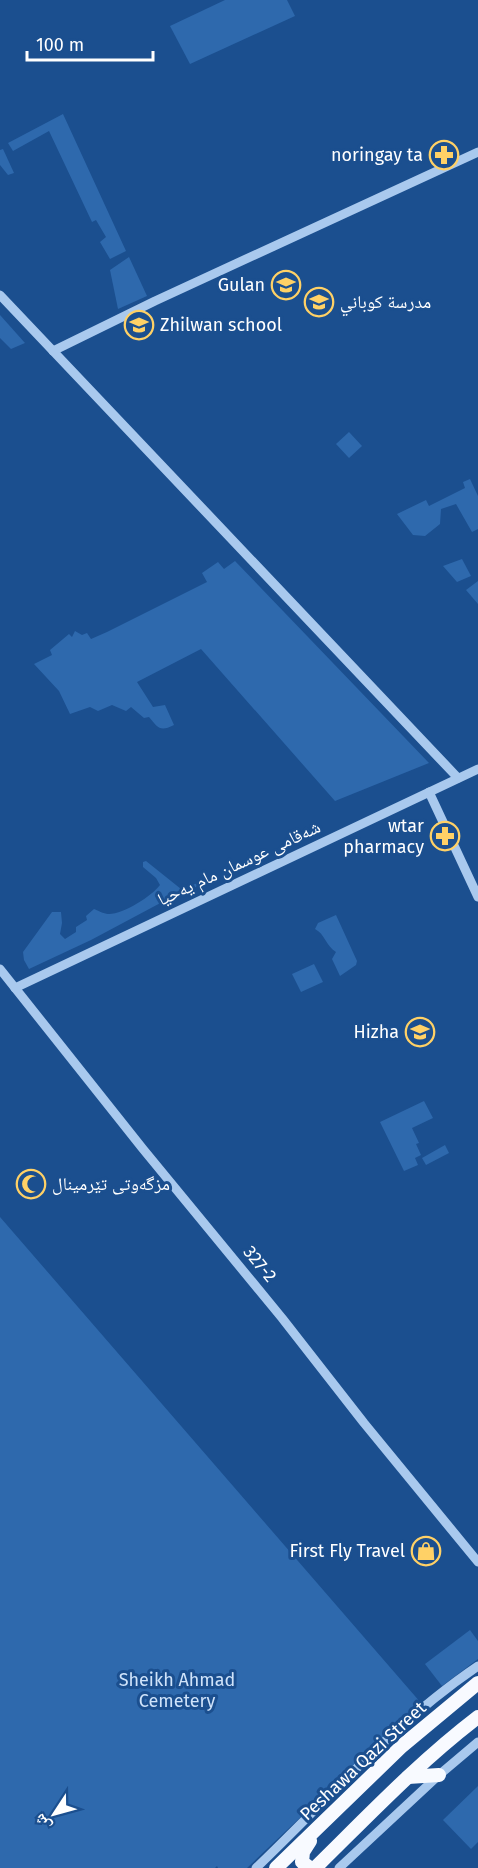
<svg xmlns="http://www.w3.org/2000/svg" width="478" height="1868" font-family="'Fira Sans','Noto Naskh Arabic',sans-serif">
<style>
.green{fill:#2e69ad}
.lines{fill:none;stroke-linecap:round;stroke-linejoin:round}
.tertiary{stroke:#a9c9ee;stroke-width:9}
.trunk{stroke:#f8faff;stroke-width:14}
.labels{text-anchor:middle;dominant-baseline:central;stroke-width:6;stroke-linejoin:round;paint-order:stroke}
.poi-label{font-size:18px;fill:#fff;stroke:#1b4f8f;text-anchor:end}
.street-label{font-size:18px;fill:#fff;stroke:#1b4f8f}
.park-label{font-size:18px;fill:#cfe3fa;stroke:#1b4f8f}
</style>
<rect width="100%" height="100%" fill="#1b4f8f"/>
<!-- green -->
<g class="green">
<polygon points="225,0 287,0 295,16 190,64 170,26"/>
<polygon points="63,114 126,251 110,259 100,242 106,237 96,220 92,222 49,131 13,151 8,143"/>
<polygon points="3,149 14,173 8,175 0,165 0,150"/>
<polygon points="129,257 147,296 118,309 110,270"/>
<polygon points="0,316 0,315 25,343 11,349 0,338"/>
<polygon points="349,432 362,446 349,458 336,444"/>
<polygon points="470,479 478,496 478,529 472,532 456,504 441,509 440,524 425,536 413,535 397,514 426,500 429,506 465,488 463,482"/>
<polygon points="462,559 471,576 457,582 443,566"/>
<path d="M235,561L429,763L335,801L201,649L137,682L153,707L165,705L174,725C160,732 158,728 149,717L144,718L131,707L126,711L112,705L98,711L90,707L70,714L59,691L34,664L52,655L50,650L69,634L72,637L75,631L82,635L87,633L91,639L107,632L207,582L202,573L218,562L224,569Z"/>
<polygon points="478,581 478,604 466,590"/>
<path d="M146,861L181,889L198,883L196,887L185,892H181L91,940L29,969L24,960L23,952L52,912H61L62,923L60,934L65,939L76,932V927L87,920L86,916L94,909C97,910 104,914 108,914C122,915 152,896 160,885L156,878L143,867V862Z"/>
<path d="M336,915L357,961L356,965L340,976L332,959L336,952C326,946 325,934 315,929L318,923Z"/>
<polygon points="314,964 323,982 301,992 292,974"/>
<polygon points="424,1101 433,1118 412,1128 419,1143 416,1144 421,1155 415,1158 418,1165 404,1171 380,1122"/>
<polygon points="445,1145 449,1153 426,1165 422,1158"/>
<polygon points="0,1217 421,1703 247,1868 218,1868 217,1866 215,1868 0,1868"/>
<polygon points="470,1630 478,1641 478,1659 442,1686 425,1664"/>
<polygon points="478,1786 478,1842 471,1849 443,1820"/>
</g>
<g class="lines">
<!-- tertiary -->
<g class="tertiary">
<polyline points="0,295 458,778"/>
<polyline points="53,351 155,301 478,152"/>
<polyline points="429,792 478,897"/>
<polyline points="0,969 143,1149 282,1318 364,1423 478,1562"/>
<polyline points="15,988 478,769"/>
<path d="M256,1868C328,1799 395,1722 478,1666"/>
<polyline points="339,1868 439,1775 478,1742"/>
</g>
<!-- trunk -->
<g class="trunk">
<polyline points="408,1777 439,1775"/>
<polyline points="276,1868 402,1746 478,1683"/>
<polyline points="310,1868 302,1862 303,1852 310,1841"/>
<path d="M315,1868C368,1816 419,1762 478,1717"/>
</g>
</g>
<!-- icons -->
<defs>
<g id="pharmacy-ring" transform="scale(1.5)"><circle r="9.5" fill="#1b4f8f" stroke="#ffd166" stroke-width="1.5"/><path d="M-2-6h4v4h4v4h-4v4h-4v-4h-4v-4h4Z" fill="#ffd166"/></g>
<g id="school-ring" transform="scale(1.5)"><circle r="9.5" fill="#1b4f8f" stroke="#ffd166" stroke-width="1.5"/><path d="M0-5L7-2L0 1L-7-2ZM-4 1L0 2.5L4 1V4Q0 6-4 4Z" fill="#ffd166"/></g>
<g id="mosque-ring" transform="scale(1.5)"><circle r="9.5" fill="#1b4f8f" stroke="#ffd166" stroke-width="1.5"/><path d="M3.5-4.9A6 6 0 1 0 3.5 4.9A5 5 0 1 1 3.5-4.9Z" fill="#ffd166"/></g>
<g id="shop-ring" transform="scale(1.5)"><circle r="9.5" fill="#1b4f8f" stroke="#ffd166" stroke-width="1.5"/><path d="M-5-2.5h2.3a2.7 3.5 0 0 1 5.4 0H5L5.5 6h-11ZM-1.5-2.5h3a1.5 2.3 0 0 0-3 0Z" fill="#ffd166"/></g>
</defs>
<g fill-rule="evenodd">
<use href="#pharmacy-ring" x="444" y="155"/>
<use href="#school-ring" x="286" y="285"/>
<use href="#school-ring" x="319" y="302"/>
<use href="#school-ring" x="139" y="325"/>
<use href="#pharmacy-ring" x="445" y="836"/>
<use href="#school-ring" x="420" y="1032"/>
<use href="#mosque-ring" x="31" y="1184"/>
<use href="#shop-ring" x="426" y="1551"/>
</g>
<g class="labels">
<!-- poi labels -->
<g class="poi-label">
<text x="423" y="155">noringay ta</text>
<text x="265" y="285">Gulan</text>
<text x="340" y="302" text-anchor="start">مدرسة كوباني</text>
<text x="160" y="325" text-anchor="start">Zhilwan school</text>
<text x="424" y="826">wtar<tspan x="424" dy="21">pharmacy</tspan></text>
<text x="399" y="1032">Hizha</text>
<text x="52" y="1184" text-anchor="start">مزگەوتی تێرمینال</text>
<text x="405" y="1551">First Fly Travel</text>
</g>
<!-- street labels -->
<g class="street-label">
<text transform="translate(239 863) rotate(-25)">شەقامی عوسمان مام یەحیا</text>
<text transform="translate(260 1264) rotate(51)">327-2</text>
<text transform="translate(363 1761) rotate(-43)">Peshawa Qazi Street</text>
</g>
<!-- park labels -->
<g class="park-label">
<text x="177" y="1680">Sheikh Ahmad<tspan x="177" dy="21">Cemetery</tspan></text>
</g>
</g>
<!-- north arrow -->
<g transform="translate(54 1814) rotate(234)" stroke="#1b4f8f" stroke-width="4.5" paint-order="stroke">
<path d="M0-4.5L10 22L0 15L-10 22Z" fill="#ffffff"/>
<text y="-9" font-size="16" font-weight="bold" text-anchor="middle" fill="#ffffff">ش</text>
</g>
<!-- scale -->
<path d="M27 51v9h126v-9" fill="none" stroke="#ffffff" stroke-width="3"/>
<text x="36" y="51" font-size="18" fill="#ffffff" stroke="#1b4f8f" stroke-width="4.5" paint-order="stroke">100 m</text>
</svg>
